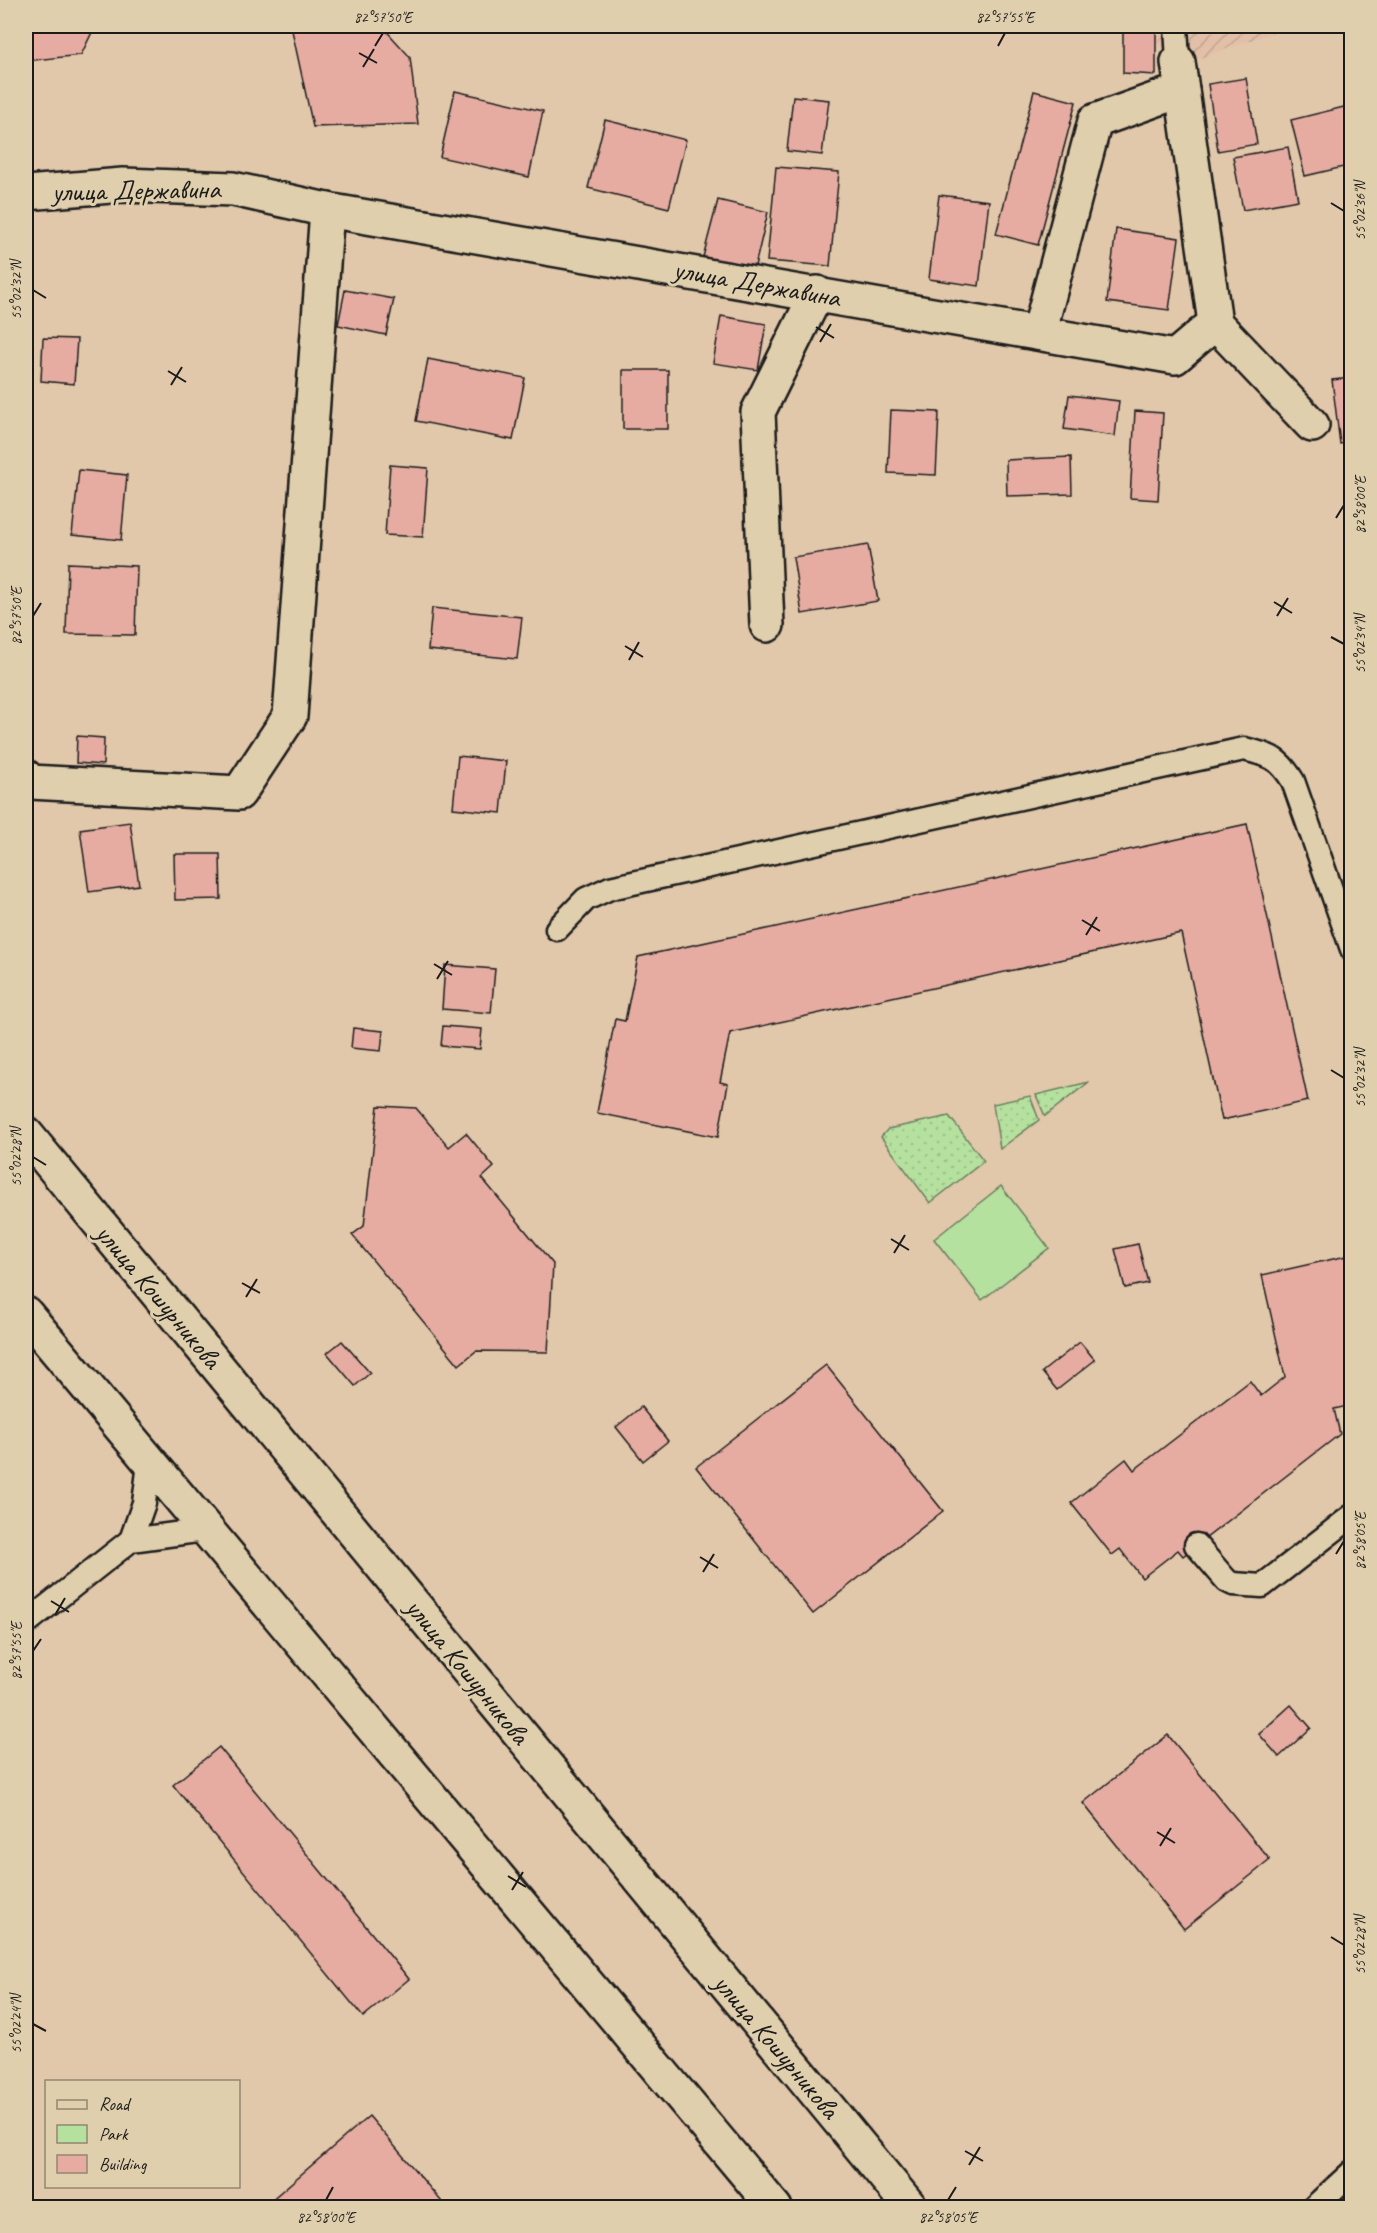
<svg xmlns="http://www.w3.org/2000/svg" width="1377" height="2233" font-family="Caveat,sans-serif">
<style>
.industrial{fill:url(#industrial-furrows)}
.green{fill:url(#green-dots);stroke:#687e5e;stroke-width:1.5}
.pitch{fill:#b5e19f;stroke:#687e5e;stroke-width:1.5}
.building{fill:#e6aca2;stroke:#1c1c1c;stroke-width:1.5}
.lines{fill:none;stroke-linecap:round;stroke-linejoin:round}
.service-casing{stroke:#1c1c1c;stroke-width:27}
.minor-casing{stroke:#1c1c1c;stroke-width:38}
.secondary-casing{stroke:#1c1c1c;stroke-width:38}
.service{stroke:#e0cfac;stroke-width:22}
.minor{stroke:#e0cfac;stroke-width:33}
.secondary{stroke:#e0cfac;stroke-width:33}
.ticks{fill:none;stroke:#1c1c1c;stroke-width:2}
.labels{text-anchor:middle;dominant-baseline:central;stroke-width:6;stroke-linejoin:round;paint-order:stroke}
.street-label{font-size:28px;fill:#1c1c1c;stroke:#e0cfac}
.neatline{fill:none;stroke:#1c1c1c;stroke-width:2}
.ticks-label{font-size:15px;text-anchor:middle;fill:#1c1c1c}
</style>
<defs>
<pattern id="industrial-furrows" width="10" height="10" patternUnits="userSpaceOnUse" patternTransform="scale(1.5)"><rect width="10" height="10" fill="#e2c0a8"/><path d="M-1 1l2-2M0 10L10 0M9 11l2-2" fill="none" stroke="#c1a490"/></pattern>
<pattern id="green-dots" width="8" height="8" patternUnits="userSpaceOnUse" patternTransform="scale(1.5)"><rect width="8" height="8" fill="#b5e19f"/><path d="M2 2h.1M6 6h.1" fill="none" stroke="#9bc088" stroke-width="1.8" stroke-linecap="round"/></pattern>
</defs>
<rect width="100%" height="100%" fill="#e1c8aa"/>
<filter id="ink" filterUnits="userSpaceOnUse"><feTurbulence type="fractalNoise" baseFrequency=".0167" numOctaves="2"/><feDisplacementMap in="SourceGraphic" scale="12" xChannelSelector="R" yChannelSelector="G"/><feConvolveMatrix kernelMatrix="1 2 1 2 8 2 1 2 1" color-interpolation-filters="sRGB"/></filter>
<g filter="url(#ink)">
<!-- industrial -->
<polygon class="industrial" points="1140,26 1291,26 1181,65"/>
<!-- green -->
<g class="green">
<polygon points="1089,1082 1045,1116 1036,1095"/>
<polygon points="1030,1096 1039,1120 1000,1149 993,1104"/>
<polygon points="949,1116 984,1161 930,1203 881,1137 888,1129"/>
</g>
<!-- pitch -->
<polygon class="pitch" points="1001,1186 1049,1248 982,1300 934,1239"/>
<!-- building -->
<g class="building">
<polygon points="26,26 95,26 81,55 26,61"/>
<polygon points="291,26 382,26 410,57 418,124 313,127"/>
<polygon points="1123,26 1156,26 1156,75 1123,73"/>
<polygon points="1246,78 1257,144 1218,151 1208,84"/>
<polygon points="455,91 543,111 529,177 440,157"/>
<polygon points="1034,91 1076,102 1038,245 996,234"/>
<polygon points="793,96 829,100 822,155 787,151"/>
<polygon points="1352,105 1352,165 1305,176 1291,120"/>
<polygon points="605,120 686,140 669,208 588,188"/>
<polygon points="1288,147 1298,200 1243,210 1233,157"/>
<polygon points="776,167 839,172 830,266 767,261"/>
<polygon points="939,195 989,201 979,286 929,279"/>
<polygon points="718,200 768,212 754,270 703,257"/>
<polygon points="1116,229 1179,238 1169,310 1107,302"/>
<polygon points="345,290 394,299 386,335 338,325"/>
<polygon points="721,316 766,324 758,370 713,363"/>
<polygon points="43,338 77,339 74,384 41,381"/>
<polygon points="428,359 525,378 513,440 416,421"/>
<rect x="623" y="370" width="45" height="59"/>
<polygon points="1352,378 1352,442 1340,444 1332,380"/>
<polygon points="1069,395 1119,401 1115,436 1064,429"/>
<polygon points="891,410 939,412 936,475 888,473"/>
<polygon points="1135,411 1163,413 1158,500 1130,498"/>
<polygon points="1071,457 1072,494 1007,496 1006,460"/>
<polygon points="390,465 428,468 423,537 385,535"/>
<polygon points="79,470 127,475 121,540 72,535"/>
<polygon points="868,545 878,601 802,614 793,557"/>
<polygon points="68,563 137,566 135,635 66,634"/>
<polygon points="432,608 522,617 517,659 428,650"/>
<polygon points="77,736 104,738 103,765 76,763"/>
<polygon points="458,756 506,761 501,813 453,808"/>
<polygon points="130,822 139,885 89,892 80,829"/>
<polygon points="1247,824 1308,1101 1222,1120 1181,933 730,1033 720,1082 728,1084 718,1137 597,1113 615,1019 625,1021 638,957"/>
<polygon points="174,854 220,854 221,899 175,900"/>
<polygon points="445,965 495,969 491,1013 442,1009"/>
<polygon points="443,1026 482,1029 480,1049 441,1046"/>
<polygon points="353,1028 383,1031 381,1051 351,1048"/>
<polygon points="378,1106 416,1108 449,1147 466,1133 494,1167 482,1178 553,1264 548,1352 476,1351 459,1365 352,1235 364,1226"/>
<polygon points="1138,1244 1148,1283 1125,1288 1115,1249"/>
<polygon points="1351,1255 1352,1405 1334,1409 1340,1434 1183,1556 1178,1550 1142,1578 1120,1549 1112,1555 1071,1503 1126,1459 1134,1470 1250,1381 1261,1396 1285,1377 1262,1275"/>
<polygon points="342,1341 370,1373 355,1386 327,1353"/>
<polygon points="1080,1342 1095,1360 1057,1390 1042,1372"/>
<polygon points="826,1365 943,1511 813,1614 696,1467"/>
<polygon points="641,1407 668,1441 643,1461 616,1427"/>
<polygon points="1291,1705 1311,1728 1279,1757 1259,1734"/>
<polygon points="1168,1735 1270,1860 1184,1929 1083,1803"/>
<polygon points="219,1747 409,1979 363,2017 173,1785"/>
<polygon points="369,2116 447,2208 262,2208"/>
</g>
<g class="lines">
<!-- service casing -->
<g class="service-casing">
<g id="service">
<polyline points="1176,26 1178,62"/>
<path d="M557,929L586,899L610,888L1244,749C1270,755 1279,758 1293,781L1352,949"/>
<polyline points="131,1540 144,1503 149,1463"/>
<polyline points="1196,1545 1227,1581 1233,1584 1262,1586 1352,1516"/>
<polyline points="26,1623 131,1540 204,1530"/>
<polyline points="1313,2208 1352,2172"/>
</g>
</g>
<!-- minor casing -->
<g class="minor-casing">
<g id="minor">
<polyline points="26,193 123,185 233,189 327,210 1175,357 1215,323 1178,62"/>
<polyline points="1215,323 1312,425"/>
<polyline points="1039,333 1095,121 1182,90"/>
<polyline points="767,625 758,412 817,293"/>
<polyline points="26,777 30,782 239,793 290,716 327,210"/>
</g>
</g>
<!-- secondary casing -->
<g class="secondary-casing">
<g id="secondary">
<polyline points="26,1134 911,2208"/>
<polyline points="26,1314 775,2208"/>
</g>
</g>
<!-- service -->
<use href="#service" class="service"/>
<!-- minor -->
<use href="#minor" class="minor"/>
<!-- secondary -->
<use href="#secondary" class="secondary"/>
</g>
</g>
<!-- ticks -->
<path class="ticks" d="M375,46L383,33M998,46L1005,33M359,53L377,63M363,67L374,49M1331,203L1344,211M33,290L46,298M816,327L834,338M820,342L831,324M168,371L186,382M171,385L182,367M1336,518L1344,505M1274,602L1292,613M33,616L41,603M1277,616L1288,598M1331,637L1344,644M625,646L643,657M629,660L639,642M1082,920L1100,931M1086,935L1097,917M434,964L452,975M437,979L448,961M1331,1070L1344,1078M33,1157L46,1165M891,1239L909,1250M894,1253L905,1235M242,1283L260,1293M246,1297L257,1279M1336,1554L1344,1541M700,1557L718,1568M703,1572L714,1554M51,1601L69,1612M55,1615L65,1598M33,1651L41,1639M1157,1832L1175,1843M1160,1846L1171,1828M508,1876L526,1887M512,1890L523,1872M1331,1937L1344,1945M33,2024L46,2031M965,2151L983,2161M969,2165L980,2147M326,2200L333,2187M948,2200L956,2187"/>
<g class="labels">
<!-- street labels -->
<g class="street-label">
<text transform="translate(136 190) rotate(-1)">улица Державина</text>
<text transform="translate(757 283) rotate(10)">улица Державина</text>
<text transform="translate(159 1296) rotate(50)">улица Кошурникова</text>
<text transform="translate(468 1671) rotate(51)">улица Кошурникова</text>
<text transform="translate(777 2046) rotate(50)">улица Кошурникова</text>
</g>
</g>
<!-- margin -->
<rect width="1377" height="2233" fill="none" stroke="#e0cfac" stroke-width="66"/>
<!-- legend -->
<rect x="45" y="2080" width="195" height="108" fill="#e0cfac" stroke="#928772" stroke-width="1.5"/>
<rect x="57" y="2100" width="30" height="9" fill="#e0cfac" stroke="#928772" stroke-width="1.5"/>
<text x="99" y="2110" font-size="18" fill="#1c1c1c">Road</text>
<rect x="57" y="2125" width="30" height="18" fill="#b5e19f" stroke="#928772" stroke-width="1.5"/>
<text x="99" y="2140" font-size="18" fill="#1c1c1c">Park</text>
<rect x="57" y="2155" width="30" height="18" fill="#e6aca2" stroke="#928772" stroke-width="1.5"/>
<text x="99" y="2170" font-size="18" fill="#1c1c1c">Building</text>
<rect x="33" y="33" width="1311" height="2167" class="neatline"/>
<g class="ticks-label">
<text x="383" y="22">82°57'50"E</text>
<text x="1005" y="22">82°57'55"E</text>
<text transform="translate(1360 211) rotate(-90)" y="5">55°02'36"N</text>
<text transform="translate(16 290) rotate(-90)" y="5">55°02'32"N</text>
<text transform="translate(1360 505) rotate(-90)" y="5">82°58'00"E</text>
<text transform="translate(16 616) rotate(-90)" y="5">82°57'50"E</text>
<text transform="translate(1360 644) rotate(-90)" y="5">55°02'34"N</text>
<text transform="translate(1360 1078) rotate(-90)" y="5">55°02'32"N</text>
<text transform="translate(16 1157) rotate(-90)" y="5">55°02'28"N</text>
<text transform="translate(1360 1541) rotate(-90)" y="5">82°58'05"E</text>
<text transform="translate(16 1651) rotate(-90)" y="5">82°57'55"E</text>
<text transform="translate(1360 1945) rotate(-90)" y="5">55°02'28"N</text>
<text transform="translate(16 2024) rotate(-90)" y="5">55°02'24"N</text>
<text x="326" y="2222">82°58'00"E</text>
<text x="948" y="2222">82°58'05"E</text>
</g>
</svg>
